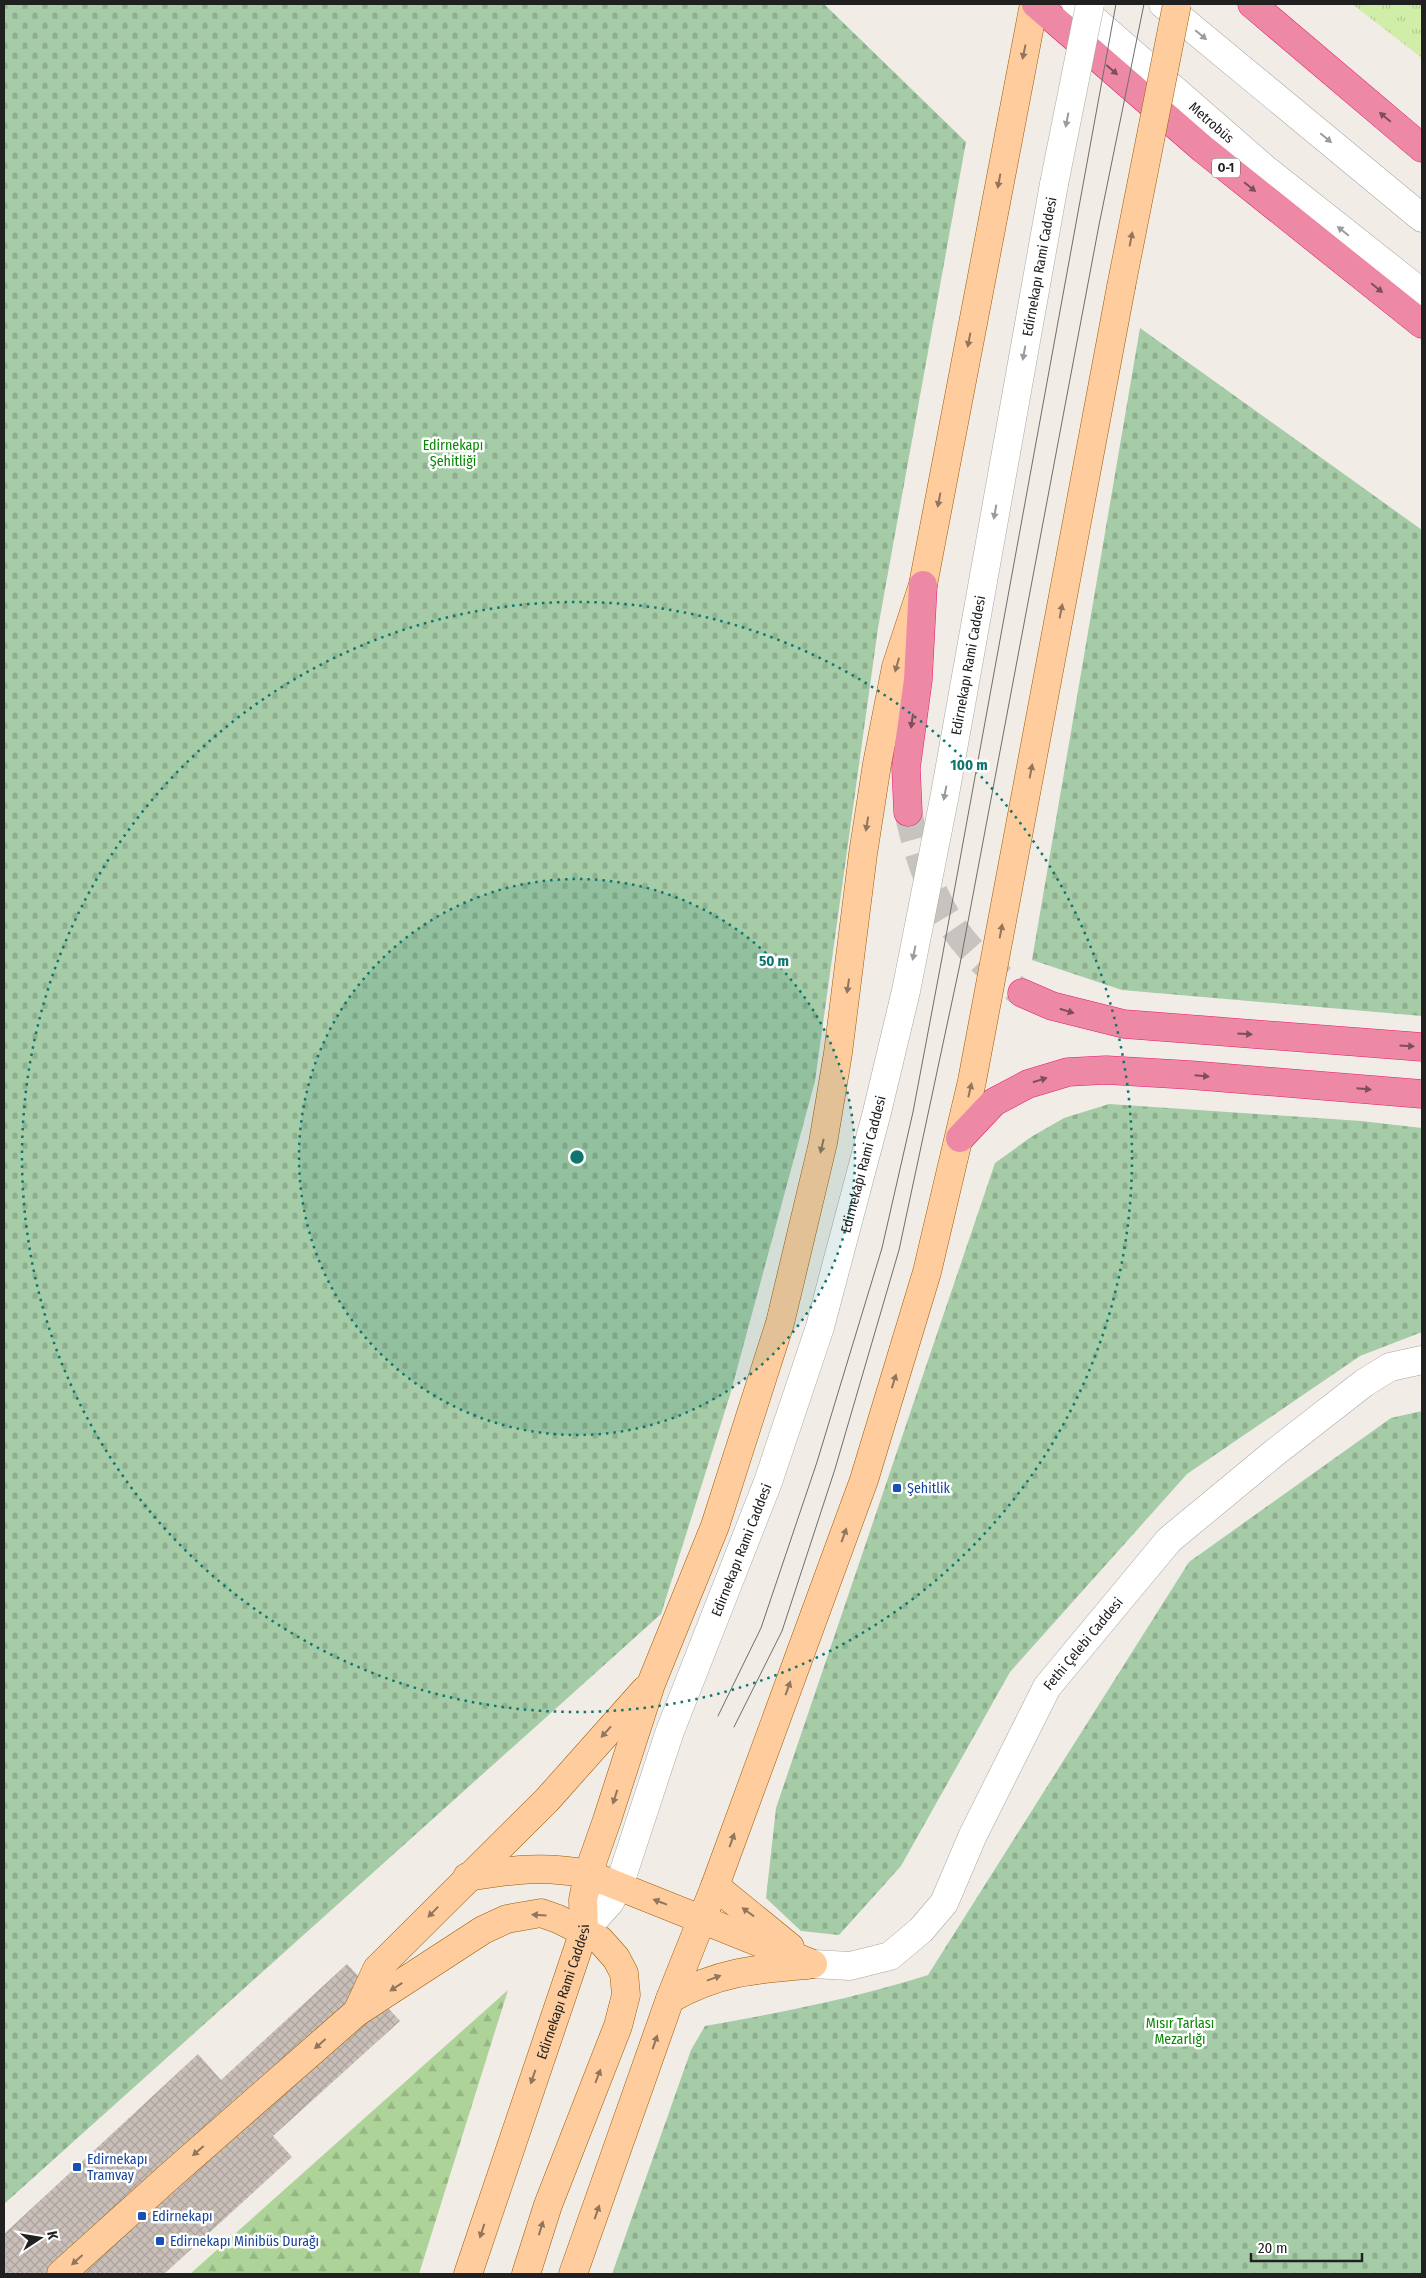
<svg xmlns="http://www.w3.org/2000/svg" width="1426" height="2278" font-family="'Fira Sans Condensed',sans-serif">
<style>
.grass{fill:url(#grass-tufts)}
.forest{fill:url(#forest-firs)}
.cemetery{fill:url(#cemetery-stones)}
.building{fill:url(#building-cross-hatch)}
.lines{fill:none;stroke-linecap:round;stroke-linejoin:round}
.highway-tunnel{stroke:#c7c3be;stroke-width:28;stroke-dasharray:28 14;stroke-linecap:butt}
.minor-casing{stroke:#a7a7a7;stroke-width:29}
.major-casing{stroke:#9c5a00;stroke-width:29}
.highway-casing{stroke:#e71a73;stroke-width:29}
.minor{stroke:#fff;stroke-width:28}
.major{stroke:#ffcc9d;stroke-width:28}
.highway{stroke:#ed89a4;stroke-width:28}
.tram{stroke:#6e6e6e;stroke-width:1}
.minor-bridge-casing{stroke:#a7a7a7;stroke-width:29;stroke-linecap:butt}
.major-bridge-casing{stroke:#9c5a00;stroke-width:29;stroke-linecap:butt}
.minor-bridge{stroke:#fff;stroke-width:28}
.major-bridge{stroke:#ffcc9d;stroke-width:28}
.oneway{fill:#9b9b9b}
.oneway2{fill:#90765e}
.oneway3{fill:#7c4f5b}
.ring{fill:none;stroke:#0f766e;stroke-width:2.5;stroke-dasharray:2.5 5}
.transit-dot{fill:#1a4fb4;stroke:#fff;stroke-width:2}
.labels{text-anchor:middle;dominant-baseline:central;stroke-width:5;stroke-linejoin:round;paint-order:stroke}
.shield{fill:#fff;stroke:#636363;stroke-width:1}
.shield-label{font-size:12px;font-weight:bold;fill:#202020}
.street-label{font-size:14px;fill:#202020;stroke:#fff}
.park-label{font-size:14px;fill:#058804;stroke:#fff}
.transit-label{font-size:14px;fill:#164399;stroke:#fff;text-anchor:start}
.centre{fill:#0f766e;stroke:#fff;stroke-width:2.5}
.ring-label{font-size:15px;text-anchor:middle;font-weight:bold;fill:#0f766e;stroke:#fff;stroke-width:5;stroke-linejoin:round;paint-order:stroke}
</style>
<defs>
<pattern id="grass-tufts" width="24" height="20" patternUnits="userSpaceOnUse" patternTransform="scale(1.25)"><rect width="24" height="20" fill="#d1eea8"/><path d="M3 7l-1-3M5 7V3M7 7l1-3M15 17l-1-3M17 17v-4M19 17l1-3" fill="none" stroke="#b3cc90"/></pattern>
<pattern id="forest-firs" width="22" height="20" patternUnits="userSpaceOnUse" patternTransform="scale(1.25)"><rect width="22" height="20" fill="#aed398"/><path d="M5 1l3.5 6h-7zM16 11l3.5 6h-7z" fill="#95b583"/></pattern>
<pattern id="cemetery-stones" width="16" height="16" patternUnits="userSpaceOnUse" patternTransform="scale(1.25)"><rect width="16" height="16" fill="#a5cca7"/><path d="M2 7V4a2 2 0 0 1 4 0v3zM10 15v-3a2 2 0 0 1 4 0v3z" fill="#8eaf8f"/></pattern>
<pattern id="building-cross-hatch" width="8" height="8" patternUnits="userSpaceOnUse" patternTransform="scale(1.25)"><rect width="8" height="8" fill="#c9beb8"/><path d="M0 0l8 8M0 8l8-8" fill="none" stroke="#aca39e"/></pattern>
</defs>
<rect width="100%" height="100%" fill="#f1ece6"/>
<!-- grass -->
<polygon class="grass" points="1352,4 1419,4 1422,6 1422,58"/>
<!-- forest -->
<polygon class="forest" points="508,1990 419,2274 190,2274"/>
<!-- cemetery -->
<g class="cemetery">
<polygon points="4,4 824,4 966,142 878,628 815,1081 730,1395 661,1614 4,2204"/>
<polygon points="1140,328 1422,530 1422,1016 1122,990 1032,960"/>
<polygon points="1109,1104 1361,1121 1422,1128 1422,1332 1360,1356 1187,1474 1010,1672 901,1866 839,1935 801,1931 766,1898 776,1808 995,1163 1031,1137 1064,1118"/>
<path d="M1422,1411V2274H612L691,2050L705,2026C779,2013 856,1998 928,1975L1189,1562L1391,1418Z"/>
</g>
<!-- building -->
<polygon class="building" points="347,1964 400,2021 273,2136 292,2157 164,2274 4,2274 4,2234 198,2054 221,2080"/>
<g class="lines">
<!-- highway-tunnel -->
<path class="highway-tunnel" d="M908,812C926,891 952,947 1022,993"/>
<!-- minor casing -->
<g class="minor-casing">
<g id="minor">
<path id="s1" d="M1076,4L1265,169L1422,293"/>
<polyline points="1163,4 1422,218"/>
<path id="s2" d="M584,1931L610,1902L619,1886L670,1731L768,1482L820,1327L877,1112L906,991L945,794L1054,184"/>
<path id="s3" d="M813,1964L850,1966L890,1956L921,1930L944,1903L973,1835L1047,1687L1169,1540L1273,1454L1364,1383L1390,1367L1422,1360"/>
</g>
</g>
<!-- major casing -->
<g class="major-casing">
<g id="major">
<path d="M467,1877C512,1870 542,1865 588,1874L813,1964"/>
<polyline points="715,1886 790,1947"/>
<path d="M670,1999C718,1972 754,1969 807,1965"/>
<polyline points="357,2012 377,1969 547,1800 645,1690"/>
<polyline points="61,2274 172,2174 357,2012 483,1930 507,1919 541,1913 558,1919 600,1940 616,1958 624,1973 626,1995 618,2026 548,2205 526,2274"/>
<path id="s4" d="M468,2274L584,1931L583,1900L588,1874L607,1820L651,1684L715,1526L780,1323L823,1143L838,1053L863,854L877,764L896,667L923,585L1034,4"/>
<polyline points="573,2274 670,1999 715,1886 864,1480 927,1272 972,1081 1121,287"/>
</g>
</g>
<!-- highway casing -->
<g class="highway-casing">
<g id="highway">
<polyline points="1036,4 1203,149 1422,324"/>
<polyline points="1252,4 1422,148"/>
<polyline points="908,812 906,768 918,680 923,585"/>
<polyline points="1022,993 1052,1006 1124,1024 1422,1047"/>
<polyline points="960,1138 994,1102 1028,1084 1068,1072 1106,1070 1190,1075 1422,1094"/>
</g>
</g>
<!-- minor -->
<use href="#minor" class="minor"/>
<!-- major -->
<use href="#major" class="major"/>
<!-- highway -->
<use href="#highway" class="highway"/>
<!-- tram -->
<g class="tram">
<polyline points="718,1716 761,1628 817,1462 882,1248 913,1112 942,958 1116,4"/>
<polyline points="734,1727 782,1631 835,1469 899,1250 960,964 1099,225 1144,4"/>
</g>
<!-- minor-bridge casing -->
<g class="minor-bridge-casing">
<polyline id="minor-bridge" points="1054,184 1090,4"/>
</g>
<!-- major-bridge casing -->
<g class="major-bridge-casing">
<polyline id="major-bridge" points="1121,287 1177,4"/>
</g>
<!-- minor-bridge -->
<use href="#minor-bridge" class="minor-bridge"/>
<!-- major-bridge -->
<use href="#major-bridge" class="major-bridge"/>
</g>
<!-- one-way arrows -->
<defs><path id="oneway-solid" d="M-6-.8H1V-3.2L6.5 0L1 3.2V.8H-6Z" transform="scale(1.25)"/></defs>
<g class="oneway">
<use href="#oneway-solid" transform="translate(1201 35) rotate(40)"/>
<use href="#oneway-solid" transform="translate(1067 120) rotate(101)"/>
<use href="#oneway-solid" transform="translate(1326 138) rotate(40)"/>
<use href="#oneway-solid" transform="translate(1343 231) rotate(-141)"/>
<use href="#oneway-solid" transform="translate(1024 353) rotate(100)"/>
<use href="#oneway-solid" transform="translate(995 512) rotate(100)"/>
<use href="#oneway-solid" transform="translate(945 793) rotate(101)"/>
<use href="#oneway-solid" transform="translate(914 953) rotate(101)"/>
</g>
<g class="oneway2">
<use href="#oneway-solid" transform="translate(1024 52) rotate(102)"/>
<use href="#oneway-solid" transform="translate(999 181) rotate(101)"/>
<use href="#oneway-solid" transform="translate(1131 239) rotate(-79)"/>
<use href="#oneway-solid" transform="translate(969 340) rotate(101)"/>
<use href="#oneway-solid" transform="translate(939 500) rotate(101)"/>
<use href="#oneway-solid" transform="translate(1061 611) rotate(-79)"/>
<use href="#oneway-solid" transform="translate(897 665) rotate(106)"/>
<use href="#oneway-solid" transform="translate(1031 771) rotate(-79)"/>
<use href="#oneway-solid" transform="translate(867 824) rotate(99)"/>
<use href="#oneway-solid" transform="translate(1001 931) rotate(-79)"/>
<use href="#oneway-solid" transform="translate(848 986) rotate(98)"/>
<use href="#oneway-solid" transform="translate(970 1090) rotate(-77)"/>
<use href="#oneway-solid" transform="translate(822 1146) rotate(103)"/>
<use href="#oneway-solid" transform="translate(894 1381) rotate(-73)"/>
<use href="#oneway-solid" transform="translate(844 1535) rotate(-70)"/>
<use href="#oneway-solid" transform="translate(788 1688) rotate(-70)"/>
<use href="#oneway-solid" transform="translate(606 1732) rotate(132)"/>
<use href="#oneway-solid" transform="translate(615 1797) rotate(108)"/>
<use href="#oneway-solid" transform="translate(732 1840) rotate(-70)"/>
<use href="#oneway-solid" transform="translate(660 1902) rotate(-159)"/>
<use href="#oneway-solid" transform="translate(433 1912) rotate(134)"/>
<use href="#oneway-solid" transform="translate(748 1912) rotate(-144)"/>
<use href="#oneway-solid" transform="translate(539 1915) rotate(-176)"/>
<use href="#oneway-solid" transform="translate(714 1978) rotate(-20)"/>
<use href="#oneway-solid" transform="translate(396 1987) rotate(147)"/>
<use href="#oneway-solid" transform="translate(655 2042) rotate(-71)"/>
<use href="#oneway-solid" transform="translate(320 2044) rotate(139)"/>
<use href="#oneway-solid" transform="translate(598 2076) rotate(-69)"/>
<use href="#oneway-solid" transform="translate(533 2077) rotate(109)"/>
<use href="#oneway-solid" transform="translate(198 2151) rotate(139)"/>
<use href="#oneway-solid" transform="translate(597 2212) rotate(-71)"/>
<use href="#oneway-solid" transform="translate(541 2228) rotate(-73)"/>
<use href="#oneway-solid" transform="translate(482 2231) rotate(108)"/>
<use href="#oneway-solid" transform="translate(77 2260) rotate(138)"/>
</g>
<g class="oneway3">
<use href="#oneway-solid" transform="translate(1112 70) rotate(41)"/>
<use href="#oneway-solid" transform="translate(1385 117) rotate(-140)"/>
<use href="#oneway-solid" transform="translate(1250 187) rotate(39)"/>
<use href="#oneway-solid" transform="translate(1377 288) rotate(39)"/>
<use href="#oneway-solid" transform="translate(912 721) rotate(98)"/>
<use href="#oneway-solid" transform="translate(1067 1011) rotate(17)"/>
<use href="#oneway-solid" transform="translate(1245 1034) rotate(4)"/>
<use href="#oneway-solid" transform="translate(1407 1046) rotate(4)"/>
<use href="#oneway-solid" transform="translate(1202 1076) rotate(5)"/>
<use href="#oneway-solid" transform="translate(1040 1080) rotate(-17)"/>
<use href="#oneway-solid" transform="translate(1364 1089) rotate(5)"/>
</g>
<!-- distance rings -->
<circle cx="577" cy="1157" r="278" fill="#0f766e" fill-opacity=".12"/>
<g class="ring">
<circle cx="577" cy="1157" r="278"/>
<circle cx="577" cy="1157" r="555"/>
</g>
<!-- markers -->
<g class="transit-dot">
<rect x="892" y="1483" width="10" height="10" rx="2.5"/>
<rect x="72" y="2162" width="10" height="10" rx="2.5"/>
<rect x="137" y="2211" width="10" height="10" rx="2.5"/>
<rect x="155" y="2236" width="10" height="10" rx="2.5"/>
</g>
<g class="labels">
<!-- shield labels -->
<rect class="shield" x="1212" y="158.5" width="28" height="19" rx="4"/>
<g class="shield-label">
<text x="1226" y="168">O-1</text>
</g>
<!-- street labels -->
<g class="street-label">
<text stroke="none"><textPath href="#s1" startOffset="180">Metrobüs</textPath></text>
<text stroke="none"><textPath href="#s2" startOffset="1735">Edirnekapı Rami Caddesi</textPath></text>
<text stroke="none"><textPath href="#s2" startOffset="1330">Edirnekapı Rami Caddesi</textPath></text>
<text stroke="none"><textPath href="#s2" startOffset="820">Edirnekapı Rami Caddesi</textPath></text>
<text stroke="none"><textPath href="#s2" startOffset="415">Edirnekapı Rami Caddesi</textPath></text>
<text stroke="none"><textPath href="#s3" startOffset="450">Fethi Çelebi Caddesi</textPath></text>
<text stroke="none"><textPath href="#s4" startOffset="298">Edirnekapı Rami Caddesi</textPath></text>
</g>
<!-- park labels -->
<g class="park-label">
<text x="453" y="445">Edirnekapı<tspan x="453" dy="16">Şehitliği</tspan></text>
<text x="1180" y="2023">Mısır Tarlası<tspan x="1180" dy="16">Mezarlığı</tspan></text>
</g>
<!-- transit labels -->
<g class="transit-label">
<text x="907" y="1488">Şehitlik</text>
<text x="87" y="2159">Edirnekapı<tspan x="87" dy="16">Tramvay</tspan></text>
<text x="152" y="2216">Edirnekapı</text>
<text x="170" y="2241">Edirnekapı Minibüs Durağı</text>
</g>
</g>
<circle cx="577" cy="1157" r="8" class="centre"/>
<g class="ring-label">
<text x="969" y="770">100 m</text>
<text x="774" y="966">50 m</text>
</g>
<!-- border -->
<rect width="1426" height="2278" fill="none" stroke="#202020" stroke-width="10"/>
<!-- north arrow -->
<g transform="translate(40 2238) rotate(78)" stroke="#ffffff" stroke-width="4" paint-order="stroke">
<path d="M0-4L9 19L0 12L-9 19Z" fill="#202020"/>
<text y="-8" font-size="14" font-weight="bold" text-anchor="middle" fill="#202020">K</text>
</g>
<!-- scale -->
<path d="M1251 2253v8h111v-8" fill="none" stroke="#202020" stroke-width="2.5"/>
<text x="1258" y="2253" font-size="15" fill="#202020" stroke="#ffffff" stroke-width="4" paint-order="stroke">20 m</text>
</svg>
